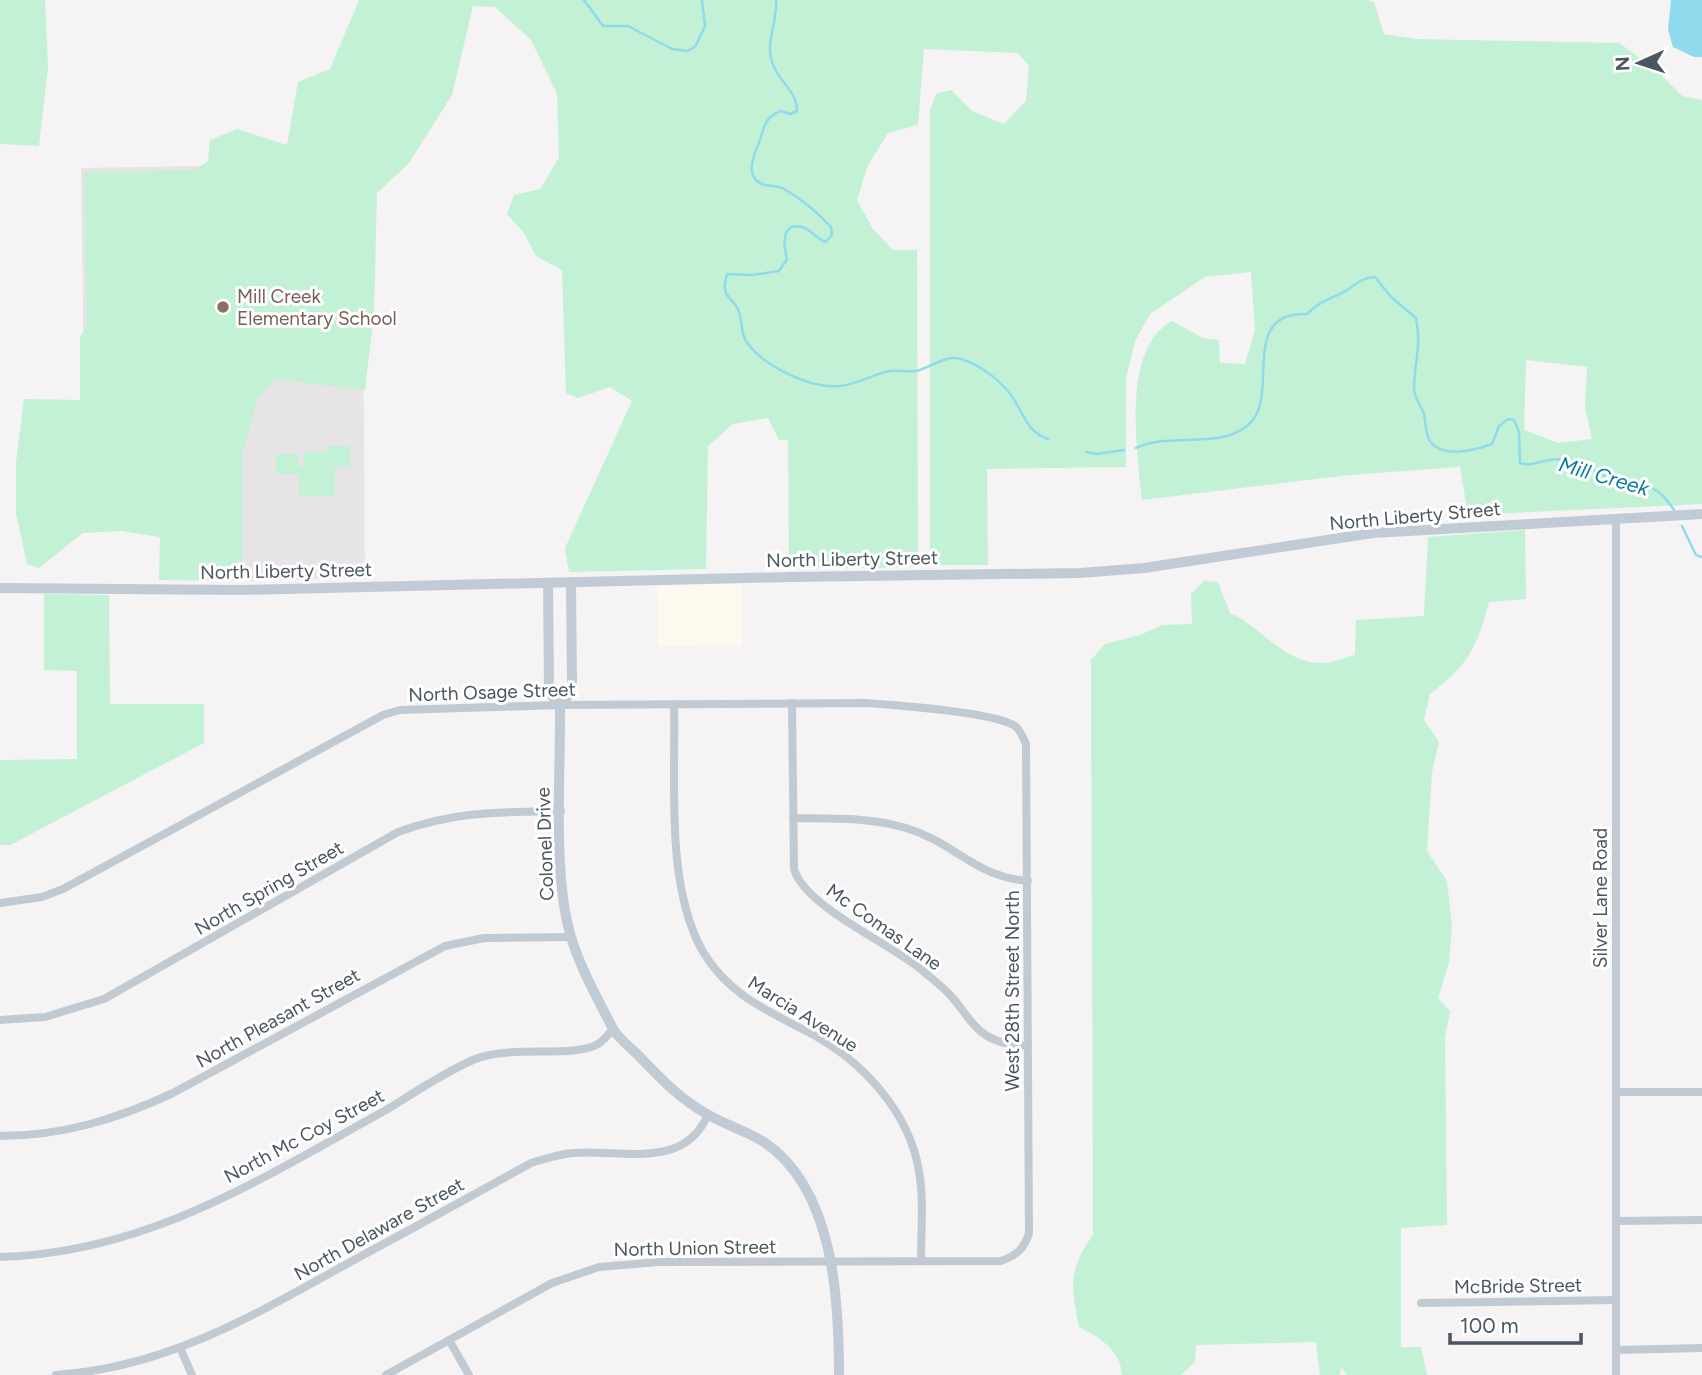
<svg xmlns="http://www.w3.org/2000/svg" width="1702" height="1375" font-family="Figtree,sans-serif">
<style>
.commercial{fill:#fdf9ef}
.education{fill:#e6e4e5}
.green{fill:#c3f1d5;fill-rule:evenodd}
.water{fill:#90daee}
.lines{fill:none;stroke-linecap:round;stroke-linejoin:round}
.stream{stroke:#90daee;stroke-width:2.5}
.street{stroke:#c1cad2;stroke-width:8}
.secondary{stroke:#c1cbd6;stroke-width:10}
.education-dot{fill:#8d6e63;stroke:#fff;stroke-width:2.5}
.labels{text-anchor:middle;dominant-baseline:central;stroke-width:6;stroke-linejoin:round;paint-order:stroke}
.education-label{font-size:19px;fill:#785e54;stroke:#fff;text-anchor:start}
.street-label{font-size:19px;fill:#4a5661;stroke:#fff}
.water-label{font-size:21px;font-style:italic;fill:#0c7c9b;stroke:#fff}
</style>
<rect width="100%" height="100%" fill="#f5f3f3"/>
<!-- commercial -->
<polygon class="commercial" points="741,584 742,645 658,646 657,586"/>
<!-- education -->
<polygon class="education" points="362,163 365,578 242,581 241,445 85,450 81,168"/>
<!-- green -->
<g class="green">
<polygon points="0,0 45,0 48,67 39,146 0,144"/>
<path d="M359,0H1367L1374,2L1384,34L1417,39L1619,43L1653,67L1682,96L1702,100V504L1468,515L1460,467L1349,475L1142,500C1137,452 1121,348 1172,321L1203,338L1219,340L1220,363L1245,364L1255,330L1251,272L1205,277L1150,314L1135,341L1126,379V467L987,469L988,565H930V111L936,94L951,90L972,111L1004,124L1026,101L1029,66L1018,53L924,49L918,125L888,133L868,165L857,200L873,229L893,250H917L918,567L789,569L788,440H779L768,418L733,424L708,446L706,569L569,572L565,548L632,401L610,387L578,398L566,393L562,270L536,256L524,233L507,214L514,195L540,189L559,158L557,94L531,40L495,7L473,6L452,95L409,163L377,193L374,315L365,390L275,379L257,399L242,455V581L159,580L160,537L121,531L83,533L39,568L27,564L16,513V462L24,399L80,400V337L87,325L84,172L194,170L208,161L210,140L237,129L287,145L298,82L330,69ZM1526,360L1587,367L1585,407L1592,439L1558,443L1524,430Z"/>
<polygon points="327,446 350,446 350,466 335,467 335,496 299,496 299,474 276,474 276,454 298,454 298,466 304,467 304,452 326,452"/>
<path d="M1525,530L1526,599L1489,602C1477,647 1468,666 1430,694L1424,720L1439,742L1432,772L1427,851L1447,881L1452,926L1449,963L1438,998L1450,1011L1445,1038L1447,1225L1401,1228V1347H1421L1427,1375H1347L1341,1366L1340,1375H1320L1316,1342L1196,1345L1195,1362L1181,1375H1122C1121,1350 1099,1337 1079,1327C1071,1287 1068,1269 1093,1235L1091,660L1105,644L1140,635L1162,625L1192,624L1191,594L1204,581L1218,582L1230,613C1262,627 1285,664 1323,663C1333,663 1346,657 1355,655L1356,620L1424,616L1428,537Z"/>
<polygon points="44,594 109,595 110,704 204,704 204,743 10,845 0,845 0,760 77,759 77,671 44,670"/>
</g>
<!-- water -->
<polygon class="water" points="1671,0 1702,0 1702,57 1694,57 1673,47 1668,30"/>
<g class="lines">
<!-- stream -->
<g class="stream">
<polyline points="584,0 603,26 628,26 672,49 687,51 695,47 705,26 702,0"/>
<path d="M776,0C778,21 765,42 772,62C778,82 797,90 797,111L790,114L781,111C766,116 764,126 760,140C755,153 743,176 762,184C769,187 777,185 784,189C800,198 818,213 831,227L832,235L826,242C816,239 811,229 802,227C780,221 784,248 787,259L779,271L752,275L727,274C719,301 735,295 740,315C742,324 741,333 746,341C762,365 809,389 839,386C857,385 872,374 890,371C898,370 908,372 916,371C931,368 946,354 961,359C981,365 1003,382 1015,401C1024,416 1029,433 1048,439"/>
<path d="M1136,448C1170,431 1227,452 1253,420C1277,389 1241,311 1307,314C1318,303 1327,300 1340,294C1354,287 1359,278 1375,277L1391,297L1416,318C1422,349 1414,361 1414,389C1415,400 1421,405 1424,414C1426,422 1425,434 1430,441C1442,459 1476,450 1492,444L1499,426L1508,419L1514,420L1519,432L1520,463C1533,468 1549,456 1563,460C1580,464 1598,473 1614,479C1642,491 1653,477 1674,510"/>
<polyline points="1086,452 1097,454 1124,450"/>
<polyline points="1682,526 1696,555 1702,557"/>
</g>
<!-- street -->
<g class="street">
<path d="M792,703L794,869C805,907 890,943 923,971C932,979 943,987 951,996C963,1009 972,1027 987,1036C1001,1044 1013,1045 1028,1046"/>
<path d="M674,704C676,780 665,883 702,950C727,994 768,1011 810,1033C862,1061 909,1111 919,1171C924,1200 921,1231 921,1261"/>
<path d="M793,818C831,819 870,817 906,828C954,842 975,877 1028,881"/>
<path d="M0,903L42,897L63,889L383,715L400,710L560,705L865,703C894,705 993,712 1015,726C1021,731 1023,737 1026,744L1029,1233C1024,1249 1017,1255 1001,1261L659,1262L599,1267L552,1283L386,1375"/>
<path d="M0,1020L45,1017L104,999L398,832C457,811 500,812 561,811"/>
<polyline points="1616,1092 1702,1092"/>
<path d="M0,1136C63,1136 117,1119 173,1093L445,946L484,938L571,937"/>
<polyline points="1616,1221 1702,1220"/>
<path d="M0,1257C147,1253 261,1179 386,1110C414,1093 443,1073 473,1060C511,1044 571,1059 598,1044C604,1040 609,1034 613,1029"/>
<polyline points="1421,1303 1616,1300"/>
<polyline points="449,1340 469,1375"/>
<polyline points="181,1350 192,1375"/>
<polyline points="1616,1350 1702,1348"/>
<path d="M56,1375C164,1368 251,1317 343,1266C406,1232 468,1198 531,1163C545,1159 558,1154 573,1153C621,1149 685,1171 708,1114"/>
<polyline points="1616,1375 1616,519"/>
</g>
<!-- secondary -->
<g class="secondary">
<polyline points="548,583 549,686 552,696 560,705"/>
<path d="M571,583L572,684L569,695L560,705C561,773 552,874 571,937C581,970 598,999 613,1029C619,1039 631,1048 639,1056C660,1078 680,1099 707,1114C725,1125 747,1131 764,1142C834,1189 839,1299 839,1375"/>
<polyline points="0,588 240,590 790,577 1080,573 1144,568 1373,533 1702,514"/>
</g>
</g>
<!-- markers -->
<circle class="education-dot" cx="223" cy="307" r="7"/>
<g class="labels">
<!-- education labels -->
<g class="education-label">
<text x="237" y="296">Mill Creek<tspan x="237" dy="22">Elementary School</tspan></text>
</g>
<!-- street labels -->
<g class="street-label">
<text transform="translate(1415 516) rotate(-5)">North Liberty Street</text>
<text transform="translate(852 559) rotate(-1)">North Liberty Street</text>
<text transform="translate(286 571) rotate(-1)">North Liberty Street</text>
<text transform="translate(492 692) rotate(-2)">North Osage Street</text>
<text transform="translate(545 844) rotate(-92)">Colonel Drive</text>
<text transform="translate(269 888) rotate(-30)">North Spring Street</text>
<text transform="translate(1600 898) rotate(-90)">Silver Lane Road</text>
<text transform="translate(884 927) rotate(35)">Mc Comas Lane</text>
<text transform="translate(1012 991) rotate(-90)">West 28th Street North</text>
<text transform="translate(803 1014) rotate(32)">Marcia Avenue</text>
<text transform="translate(278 1018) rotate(-29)">North Pleasant Street</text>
<text transform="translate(304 1136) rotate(-28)">North Mc Coy Street</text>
<text transform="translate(379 1229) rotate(-29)">North Delaware Street</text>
<text transform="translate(695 1248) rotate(-1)">North Union Street</text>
<text transform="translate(1518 1286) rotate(-1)">McBride Street</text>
</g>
<!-- water labels -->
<g class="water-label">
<text transform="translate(1604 476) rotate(16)">Mill Creek</text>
</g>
</g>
<!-- north arrow -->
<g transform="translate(1639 63) rotate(267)" stroke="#ffffff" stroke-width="5" paint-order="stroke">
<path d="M0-5L12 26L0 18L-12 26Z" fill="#4a5661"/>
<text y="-10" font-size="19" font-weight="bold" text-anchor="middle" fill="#4a5661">N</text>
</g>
<!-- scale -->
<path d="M1450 1333v10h131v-10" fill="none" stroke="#4a5661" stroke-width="3.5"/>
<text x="1460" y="1333" font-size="21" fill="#4a5661" stroke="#ffffff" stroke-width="5" paint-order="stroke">100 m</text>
</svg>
